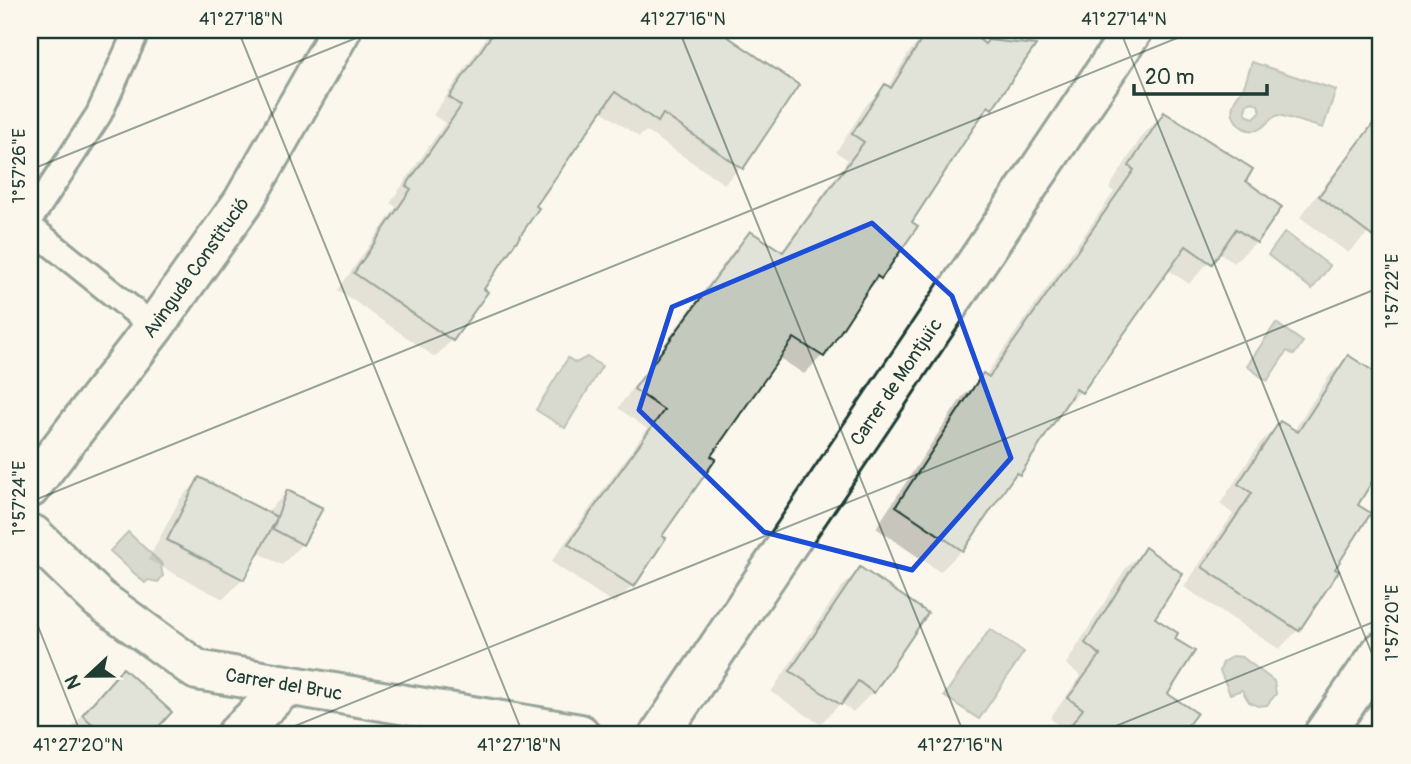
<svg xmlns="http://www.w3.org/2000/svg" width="1411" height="764" font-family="Pangolin,sans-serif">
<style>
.water{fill:#adb4aa;stroke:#74847b;stroke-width:2;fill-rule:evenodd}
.shadow{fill:#0003}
.building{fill:#c4c9be;stroke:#1f3d34;stroke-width:2}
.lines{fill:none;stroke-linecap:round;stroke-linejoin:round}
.lane-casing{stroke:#1f3d34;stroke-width:30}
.street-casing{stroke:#1f3d34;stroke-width:44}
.secondary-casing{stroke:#1f3d34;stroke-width:44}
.lane{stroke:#fbf7ec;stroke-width:24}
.street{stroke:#fbf7ec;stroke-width:38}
.secondary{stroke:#fbf7ec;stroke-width:38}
.marked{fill:none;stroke:#1d4ed8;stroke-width:5;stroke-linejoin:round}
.ticks{fill:none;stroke:#1f3d34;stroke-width:2;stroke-opacity:0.45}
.labels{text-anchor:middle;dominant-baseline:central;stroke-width:6;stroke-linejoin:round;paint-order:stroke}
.street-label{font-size:19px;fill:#1f3d34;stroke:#fbf7ec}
.neatline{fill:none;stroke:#1f3d34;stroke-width:2.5}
.ticks-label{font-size:18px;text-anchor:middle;fill:#1f3d34}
</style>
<rect width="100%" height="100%" fill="#fbf7ec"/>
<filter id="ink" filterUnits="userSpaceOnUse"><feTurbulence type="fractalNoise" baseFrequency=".0143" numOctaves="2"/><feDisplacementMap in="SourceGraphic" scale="14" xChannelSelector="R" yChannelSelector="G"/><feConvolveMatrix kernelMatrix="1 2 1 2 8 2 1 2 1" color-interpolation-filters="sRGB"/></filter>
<g filter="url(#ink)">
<!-- water -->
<g class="water">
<path d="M1252,62L1336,90L1323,128L1279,115C1269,117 1267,127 1257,130C1241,133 1228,117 1234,102C1236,97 1240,93 1243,88C1247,80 1249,70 1252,62ZM1253,102L1258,105L1261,111L1254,118L1248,116L1245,111L1247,104Z"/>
<polygon points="1285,232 1330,266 1312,289 1268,255"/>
<polygon points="1276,323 1303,342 1294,355 1287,351 1267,381 1247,366"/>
<polygon points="587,357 602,366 565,428 536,410 568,358 576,363"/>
<polygon points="128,532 163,565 161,567 163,576 158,582 148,580 145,583 110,551"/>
<polygon points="990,629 1024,652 979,719 944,696"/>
<polygon points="1233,656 1242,657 1274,681 1276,694 1267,705 1258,706 1249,702 1242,690 1230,694 1220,671 1223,662"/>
</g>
<!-- shadow -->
<g class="shadow">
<polygon points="487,30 719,30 741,167 724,184 646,131 639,137 600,110 534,207 452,340 435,357 338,290 396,207 390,203 445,123 433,115 490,32"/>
<polygon points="928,33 990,107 974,124 909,223 879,278 864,294 822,356 804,374 778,357 709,456 659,536 632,586 615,604 551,562 647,429 618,408 733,251 751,233 780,253 848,160 836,152 867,104 885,86 887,88 910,51"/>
<polygon points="1381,113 1381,215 1368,233 1348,253 1300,217"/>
<polygon points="1164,114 1244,181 1256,242 1234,263 1218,252 1189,284 1167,269 1080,392 1059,413 1018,474 1003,490 962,550 940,572 876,528 962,397 985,376 1114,192 1109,188 1142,136"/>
<polygon points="1348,357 1381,378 1381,471 1378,469 1356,505 1298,630 1279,649 1184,587 1233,514 1220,504 1260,443 1280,423 1293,432 1329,376"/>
<polygon points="200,479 266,513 287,492 302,544 282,565 257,552 243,579 223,599 148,560 180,499"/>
<polygon points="1145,549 1152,619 1166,694 1194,714 1179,734 1061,734 1064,730 1050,718 1081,676 1066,664 1125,569"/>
<polygon points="860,569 873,692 853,712 841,703 820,724 771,692 840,589"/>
<polygon points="113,681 170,712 150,734 82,734 73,726"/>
</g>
<!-- building -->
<g class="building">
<polygon points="495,30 718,30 799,85 743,169 663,114 658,122 615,92 536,206 539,208 484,289 488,292 453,341 354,273 411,189 406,186 461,106 449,97"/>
<polygon points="927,31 940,38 944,33 974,35 985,44 988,40 1036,45 992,109 988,106 912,222 918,226 881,279 877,276 824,357 794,338 711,456 716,459 662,536 666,538 634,587 568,544 664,410 634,389 750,231 783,252 864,142 852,134 885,84 891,88"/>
<polygon points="1164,112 1253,169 1246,181 1282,207 1257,243 1236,229 1212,264 1186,246 1082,393 1076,389 1020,475 1016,473 963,551 896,506 983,373 989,377 1134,170 1129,166"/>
<polygon points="1381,113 1381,243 1319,196"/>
<polygon points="1348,355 1381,376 1381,467 1358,505 1371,513 1335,569 1339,571 1299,631 1202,567 1252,493 1238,484 1280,421 1298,432"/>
<polygon points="199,477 277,517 287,490 323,508 303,545 273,529 277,518 244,580 167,540"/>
<polygon points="1145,547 1183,574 1155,618 1178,633 1175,639 1195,651 1168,694 1197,713 1181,734 1064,734 1083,709 1068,698 1100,655 1085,643"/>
<polygon points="860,567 928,613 874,693 858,681 841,705 790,671"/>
<polygon points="123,668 172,712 152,734 104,734 82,715"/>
</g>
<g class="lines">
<!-- lane casing -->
<g class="lane-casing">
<g id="lane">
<polyline points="30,219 99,114 137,30"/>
<polyline points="30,227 154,327"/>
</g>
</g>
<!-- street casing -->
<g class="street-casing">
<g id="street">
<path id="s1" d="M33,535L99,599L197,670L580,734"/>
<polyline points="237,734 287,685"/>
<path id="s2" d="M660,734L1133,30"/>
<polyline points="1324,734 1381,652"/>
</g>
</g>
<!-- secondary casing -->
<g class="secondary-casing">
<g id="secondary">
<path id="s3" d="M30,488L154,327L243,202L341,30"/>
</g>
</g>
<!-- lane -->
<use href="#lane" class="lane"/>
<!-- street -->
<use href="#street" class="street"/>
<!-- secondary -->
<use href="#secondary" class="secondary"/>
</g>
</g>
<!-- marked area -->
<path d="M0 0H1411V764H0ZM872,223L952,296L1011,458L912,570L764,532L639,410L672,307Z" fill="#fbf7ec" fill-opacity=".55" fill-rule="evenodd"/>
<path class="marked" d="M872,223L952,296L1011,458L912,570L764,532L639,410L672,307Z"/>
<!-- ticks -->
<path class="ticks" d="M238,30L523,734M679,30L964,734M1120,30L1381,676M30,170L376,30M30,502L1197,30M30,606L81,734M275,734L1381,287M1096,734L1381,619"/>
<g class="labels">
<!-- street labels -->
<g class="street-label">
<text stroke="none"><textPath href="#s3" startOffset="276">Avinguda Constitució</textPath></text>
<text stroke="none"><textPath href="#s2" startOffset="424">Carrer de Montjuïc</textPath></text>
<text stroke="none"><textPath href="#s1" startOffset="301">Carrer del Bruc</textPath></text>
</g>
</g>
<!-- margin -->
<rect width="1411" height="764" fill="none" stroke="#fbf7ec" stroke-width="77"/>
<!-- north arrow -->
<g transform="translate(88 676) rotate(248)" stroke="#fbf7ec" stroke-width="5" paint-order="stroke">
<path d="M0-5L12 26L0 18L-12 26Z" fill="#1f3d34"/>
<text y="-10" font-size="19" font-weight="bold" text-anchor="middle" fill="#1f3d34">N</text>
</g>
<!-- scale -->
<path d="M1134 84v10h133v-10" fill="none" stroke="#1f3d34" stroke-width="3.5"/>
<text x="1145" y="84" font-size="21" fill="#1f3d34" stroke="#fbf7ec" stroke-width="5" paint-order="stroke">20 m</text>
<rect x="38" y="38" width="1334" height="688" class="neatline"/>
<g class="ticks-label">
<text x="241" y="25">41°27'18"N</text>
<text x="683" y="25">41°27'16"N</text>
<text x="1124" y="25">41°27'14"N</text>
<text transform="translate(19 166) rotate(-90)" y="6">1°57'26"E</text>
<text transform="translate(1392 291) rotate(-90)" y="6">1°57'22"E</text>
<text transform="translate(19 498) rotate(-90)" y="6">1°57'24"E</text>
<text transform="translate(1392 623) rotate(-90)" y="6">1°57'20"E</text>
<text x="78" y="751">41°27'20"N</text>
<text x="519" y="751">41°27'18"N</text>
<text x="960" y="751">41°27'16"N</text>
</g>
</svg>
